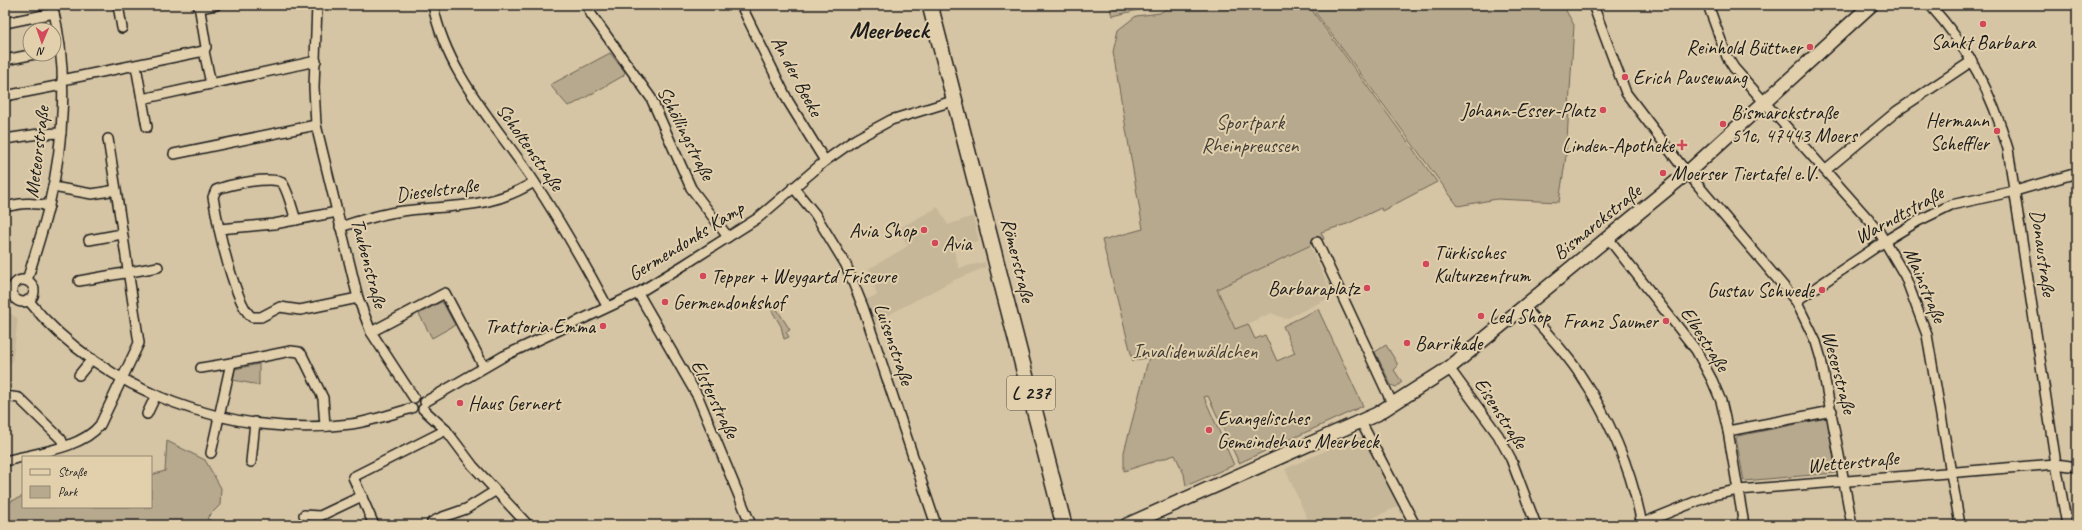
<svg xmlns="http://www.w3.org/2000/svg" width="2082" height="530" font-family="Caveat,sans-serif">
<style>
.built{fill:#c6b799}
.green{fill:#b7a98e;stroke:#6a6255}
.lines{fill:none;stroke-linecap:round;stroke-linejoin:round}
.street-casing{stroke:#1c1c1c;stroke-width:12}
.secondary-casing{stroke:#1c1c1c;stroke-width:16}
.primary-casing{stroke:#1c1c1c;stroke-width:18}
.street{stroke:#e2d0ad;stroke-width:9}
.secondary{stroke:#e2d0ad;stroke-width:13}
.primary{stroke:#e2d0ad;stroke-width:15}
.poi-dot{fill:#d1495b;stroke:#e2d0ad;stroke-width:1.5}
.labels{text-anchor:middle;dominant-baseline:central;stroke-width:4;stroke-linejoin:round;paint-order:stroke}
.shield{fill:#e2d0ad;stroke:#575248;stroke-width:1}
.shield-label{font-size:19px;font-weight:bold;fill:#1c1c1c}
.poi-label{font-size:20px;fill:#1c1c1c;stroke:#e2d0ad;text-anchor:start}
.street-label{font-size:20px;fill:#1c1c1c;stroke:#e2d0ad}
.park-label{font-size:20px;fill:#433f38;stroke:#e2d0ad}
.district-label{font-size:24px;font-weight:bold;fill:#1c1c1c;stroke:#e2d0ad}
</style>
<rect width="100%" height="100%" fill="#d6c5a4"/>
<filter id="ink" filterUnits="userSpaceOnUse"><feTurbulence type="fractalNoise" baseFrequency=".025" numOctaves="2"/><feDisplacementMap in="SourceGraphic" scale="8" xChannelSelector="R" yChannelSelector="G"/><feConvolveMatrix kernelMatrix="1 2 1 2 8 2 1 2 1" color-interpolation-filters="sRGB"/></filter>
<g filter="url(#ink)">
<!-- built -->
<g class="built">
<polygon points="938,207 948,225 973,216 979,241 958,245 953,249 959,268 985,262 986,267 952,281 873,323 865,300 877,295 869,269 908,246 898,229"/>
<polygon points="1310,246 1333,296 1286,319 1271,313 1235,330 1217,289"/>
<polygon points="5,309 18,319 12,363 5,362"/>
<polygon points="1361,437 1366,442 1399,506 1358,525 1310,525 1285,469 1354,438"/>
</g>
<!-- green -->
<g class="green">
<polygon points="1110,5 1158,5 1113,16"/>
<polygon points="1172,5 1308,5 1437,182 1382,211 1381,208 1347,224 1321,232 1324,239 1217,289 1235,329 1248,324 1255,339 1265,335 1277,361 1295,353 1283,326 1318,309 1363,406 1239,463 1208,396 1204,397 1234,465 1186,486 1184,474 1175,455 1124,471 1124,452 1149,357 1133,361 1102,240 1143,229 1113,52 1118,30 1136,16 1160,13"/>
<polygon points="1310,5 1566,5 1564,7 1574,25 1566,156 1559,202 1497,199 1458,206"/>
<polygon points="610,53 625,72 623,76 574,104 568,106 550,85"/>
<polygon points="766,301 769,305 773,303 790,330 786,332 789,337 784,339 781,326"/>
<polygon points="441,302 443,303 455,325 432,338 419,314"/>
<polygon points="1386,345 1397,363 1397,367 1394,370 1402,382 1396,387 1391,385 1375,352"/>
<polygon points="259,364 259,385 233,380 235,369"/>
<polygon points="1827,418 1836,471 1835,473 1744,481 1736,438 1738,436"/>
<polygon points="167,441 205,460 221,488 220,505 207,518 216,525 5,525 5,504 23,496 23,507 151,507 151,475 165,471"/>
</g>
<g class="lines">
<!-- street casing -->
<g class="street-casing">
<g id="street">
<polyline points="118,5 122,28"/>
<polyline points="199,5 206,47 204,51 211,84"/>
<polyline points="317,5 314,87 316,125 358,298 371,332 414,398"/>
<path d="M433,5C446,73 496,125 533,180C560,221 584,263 607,306"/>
<polyline points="587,5 591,14 651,98 691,188 728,237"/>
<polyline points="741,5 788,101 825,161"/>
<polyline points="1593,5 1626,93 1680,164 1796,301 1816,342 1821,359 1852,525"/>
<polyline points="1708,5 1727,57 1734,68 1878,230 1905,276 1927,335 1960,525"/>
<path d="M1930,5C1969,48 1992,94 2008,149L2056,464L2067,525"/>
<polyline points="199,8 216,5"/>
<polyline points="5,23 54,13"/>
<polyline points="5,60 35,54"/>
<polyline points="136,66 147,127"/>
<polyline points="62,80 204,51"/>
<polyline points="5,96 62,85"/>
<polyline points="142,99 316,61"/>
<polyline points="5,139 39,134 61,133"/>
<polyline points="108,139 116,190"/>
<polyline points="174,154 316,125"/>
<polyline points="1826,170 1897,111 1972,61"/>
<polyline points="793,187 815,214 846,265 863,307 936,525"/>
<path d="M5,207C21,203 33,202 49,206"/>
<path d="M337,212L274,224L219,229C223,247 238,308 252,317H261L280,307L300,310L358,298"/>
<path d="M340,227C359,221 377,215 396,212C447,204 488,211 534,182"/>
<path d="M219,229L213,197L216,190C227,185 276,174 283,184C289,194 292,209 296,220"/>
<polyline points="1608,238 1696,350 1712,380 1721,401 1728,431 1744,525"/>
<polyline points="89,240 122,234"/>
<polyline points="1317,242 1393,405"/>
<circle cx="23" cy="291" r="11"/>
<path d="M27,281C34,256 43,231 49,205C64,143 69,67 52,5"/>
<polyline points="79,281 158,267"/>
<polyline points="638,293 698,397 751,525"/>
<path d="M28,300C103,393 234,439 351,424C372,421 392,414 412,408"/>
<polyline points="1796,301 1885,241 1918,221 1951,205 2015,191 2077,173"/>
<path d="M1524,307C1542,328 1563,349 1579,373C1610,419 1632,471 1642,525"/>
<polyline points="371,332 445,293 484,367"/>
<polyline points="201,368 231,363"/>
<polyline points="1449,368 1498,435 1511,459 1536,525"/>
<polyline points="79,375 92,359"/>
<polyline points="5,396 19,398 61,439 64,446"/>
<polyline points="425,402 504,356 638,293 684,265 758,218 825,161 856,139 891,120 956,100"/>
<polyline points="423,409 446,430 473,466 528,525"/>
<polyline points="147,414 156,395"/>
<polyline points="1361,422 1415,525"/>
<polyline points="1728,431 1832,411"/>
<polyline points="211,453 231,363 291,351 299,352 302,355 323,398 325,426"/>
<path d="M5,461C34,453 81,449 100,425L139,343L116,190L92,194L53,187"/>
<polyline points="251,462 255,422"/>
<polyline points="304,515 320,516 362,496"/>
<polyline points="374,525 353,477 446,430"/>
<polyline points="432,525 432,522 440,518 466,509 495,491"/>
<polyline points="1638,525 1712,495 1738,490 2056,464 2077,467"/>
</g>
</g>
<!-- secondary casing -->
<g class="secondary-casing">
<polyline id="secondary" points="1127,525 1377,414 1449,368 1687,173 1871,5"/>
</g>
<!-- primary casing -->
<g class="primary-casing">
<polyline id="primary" points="930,5 1064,525"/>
</g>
<!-- street -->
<use href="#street" class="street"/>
<!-- secondary -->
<use href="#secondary" class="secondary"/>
<!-- primary -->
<use href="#primary" class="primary"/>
</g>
</g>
<!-- markers -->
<g class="poi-dot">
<circle cx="1983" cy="24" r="4"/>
<circle cx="1810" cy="47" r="4"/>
<circle cx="1625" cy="77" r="4"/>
<circle cx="1603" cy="110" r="4"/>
<circle cx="1723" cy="124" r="4"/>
<circle cx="1997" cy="131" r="4"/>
<path d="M1680 139h4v4h4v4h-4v4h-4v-4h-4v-4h4z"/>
<circle cx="1663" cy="173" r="4"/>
<circle cx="924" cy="230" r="4"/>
<circle cx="935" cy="243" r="4"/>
<circle cx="1426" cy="264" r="4"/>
<circle cx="703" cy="276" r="4"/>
<circle cx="1367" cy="288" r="4"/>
<circle cx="1822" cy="290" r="4"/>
<circle cx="665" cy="302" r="4"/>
<circle cx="1481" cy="316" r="4"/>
<circle cx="1666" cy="321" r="4"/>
<circle cx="603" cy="326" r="4"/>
<circle cx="1407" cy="343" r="4"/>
<circle cx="460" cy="403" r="4"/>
<circle cx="1209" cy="430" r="4"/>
</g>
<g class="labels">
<!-- shield labels -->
<rect class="shield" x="1007" y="376" width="48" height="34" rx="3"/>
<g class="shield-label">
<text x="1031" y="393">L 237</text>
</g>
<!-- poi labels -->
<g class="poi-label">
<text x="1983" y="42" text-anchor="middle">Sankt Barbara</text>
<text x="1802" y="47" text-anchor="end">Reinhold Büttner</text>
<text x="1633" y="77">Erich Pausewang</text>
<text x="1595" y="110" text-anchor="end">Johann-Esser-Platz</text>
<text x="1731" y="112">Bismarckstraße<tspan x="1731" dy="23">51c, 47443 Moers</tspan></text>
<text x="1989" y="120" text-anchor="end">Hermann<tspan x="1989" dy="23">Scheffler</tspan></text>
<text x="1674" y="145" text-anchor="end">Linden-Apotheke</text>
<text x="1671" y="173">Moerser Tiertafel e.V.</text>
<text x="916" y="230" text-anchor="end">Avia Shop</text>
<text x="943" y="243">Avia</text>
<text x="1434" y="252">Türkisches<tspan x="1434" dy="23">Kulturzentrum</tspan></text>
<text x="711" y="276">Tepper + Weygartd Friseure</text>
<text x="1359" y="288" text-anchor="end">Barbaraplatz</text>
<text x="1814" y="290" text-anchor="end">Gustav Schwede</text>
<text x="673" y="302">Germendonkshof</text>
<text x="1489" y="316">Led Shop</text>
<text x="1658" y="321" text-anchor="end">Franz Saumer</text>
<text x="595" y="326" text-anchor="end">Trattoria Emma</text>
<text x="1415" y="343">Barrikade</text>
<text x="468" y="403">Haus Gernert</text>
<text x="1217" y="418">Evangelisches<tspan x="1217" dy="23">Gemeindehaus Meerbeck</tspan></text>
</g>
<!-- street labels -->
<g class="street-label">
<text transform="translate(797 76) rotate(62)">An der Beeke</text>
<text transform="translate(686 133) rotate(63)">Schöllingstraße</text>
<text transform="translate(530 147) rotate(55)">Scholtenstraße</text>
<text transform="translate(37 152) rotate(-83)">Meteorstraße</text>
<text transform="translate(437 190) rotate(-7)">Dieselstraße</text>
<text transform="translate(1899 215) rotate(-29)">Warndtstraße</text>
<text transform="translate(1597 222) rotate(-39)">Bismarckstraße</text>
<text transform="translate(686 241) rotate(-32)">Germendonks Kamp</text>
<text transform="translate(2043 253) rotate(82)">Donaustraße</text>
<text transform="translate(1018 260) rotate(76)">Römerstraße</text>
<text transform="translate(369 263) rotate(75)">Taubenstraße</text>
<text transform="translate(1925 285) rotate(67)">Mainstraße</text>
<text transform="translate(1705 339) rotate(57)">Elbestraße</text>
<text transform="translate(894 344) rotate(71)">Luisenstraße</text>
<text transform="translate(1839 372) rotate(75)">Weserstraße</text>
<text transform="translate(715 399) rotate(64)">Elsterstraße</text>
<text transform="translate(1501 413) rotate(57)">Eisenstraße</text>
<text transform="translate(1853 462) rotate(-5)">Wetterstraße</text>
</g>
<!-- park labels -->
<g class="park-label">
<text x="1250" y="122">Sportpark<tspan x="1250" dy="23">Rheinpreussen</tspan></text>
<text x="1195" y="351">Invalidenwäldchen</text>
</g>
<!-- district labels -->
<g class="district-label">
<text x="889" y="30">Meerbeck</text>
</g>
</g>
<!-- margin -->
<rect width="2082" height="530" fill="none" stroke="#e2d0ad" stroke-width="20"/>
<rect x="10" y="10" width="2062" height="510" fill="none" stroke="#1c1c1c" stroke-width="1.5" filter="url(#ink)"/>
<!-- legend -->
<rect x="22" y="456" width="130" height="52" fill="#e2d0ad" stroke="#938873"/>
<rect x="30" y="469" width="20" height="6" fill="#e2d0ad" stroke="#938873"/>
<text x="58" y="476" font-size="12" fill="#1c1c1c">Straße</text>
<rect x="30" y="486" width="20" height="12" fill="#b7a98e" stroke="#938873"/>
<text x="58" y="496" font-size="12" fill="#1c1c1c">Park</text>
<!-- north arrow -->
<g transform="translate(42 42) rotate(182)"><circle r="19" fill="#e2d0ad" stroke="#938873"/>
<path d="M0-3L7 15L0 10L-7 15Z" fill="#d1495b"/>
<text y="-6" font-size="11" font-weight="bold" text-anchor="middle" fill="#1c1c1c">N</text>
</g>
</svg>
